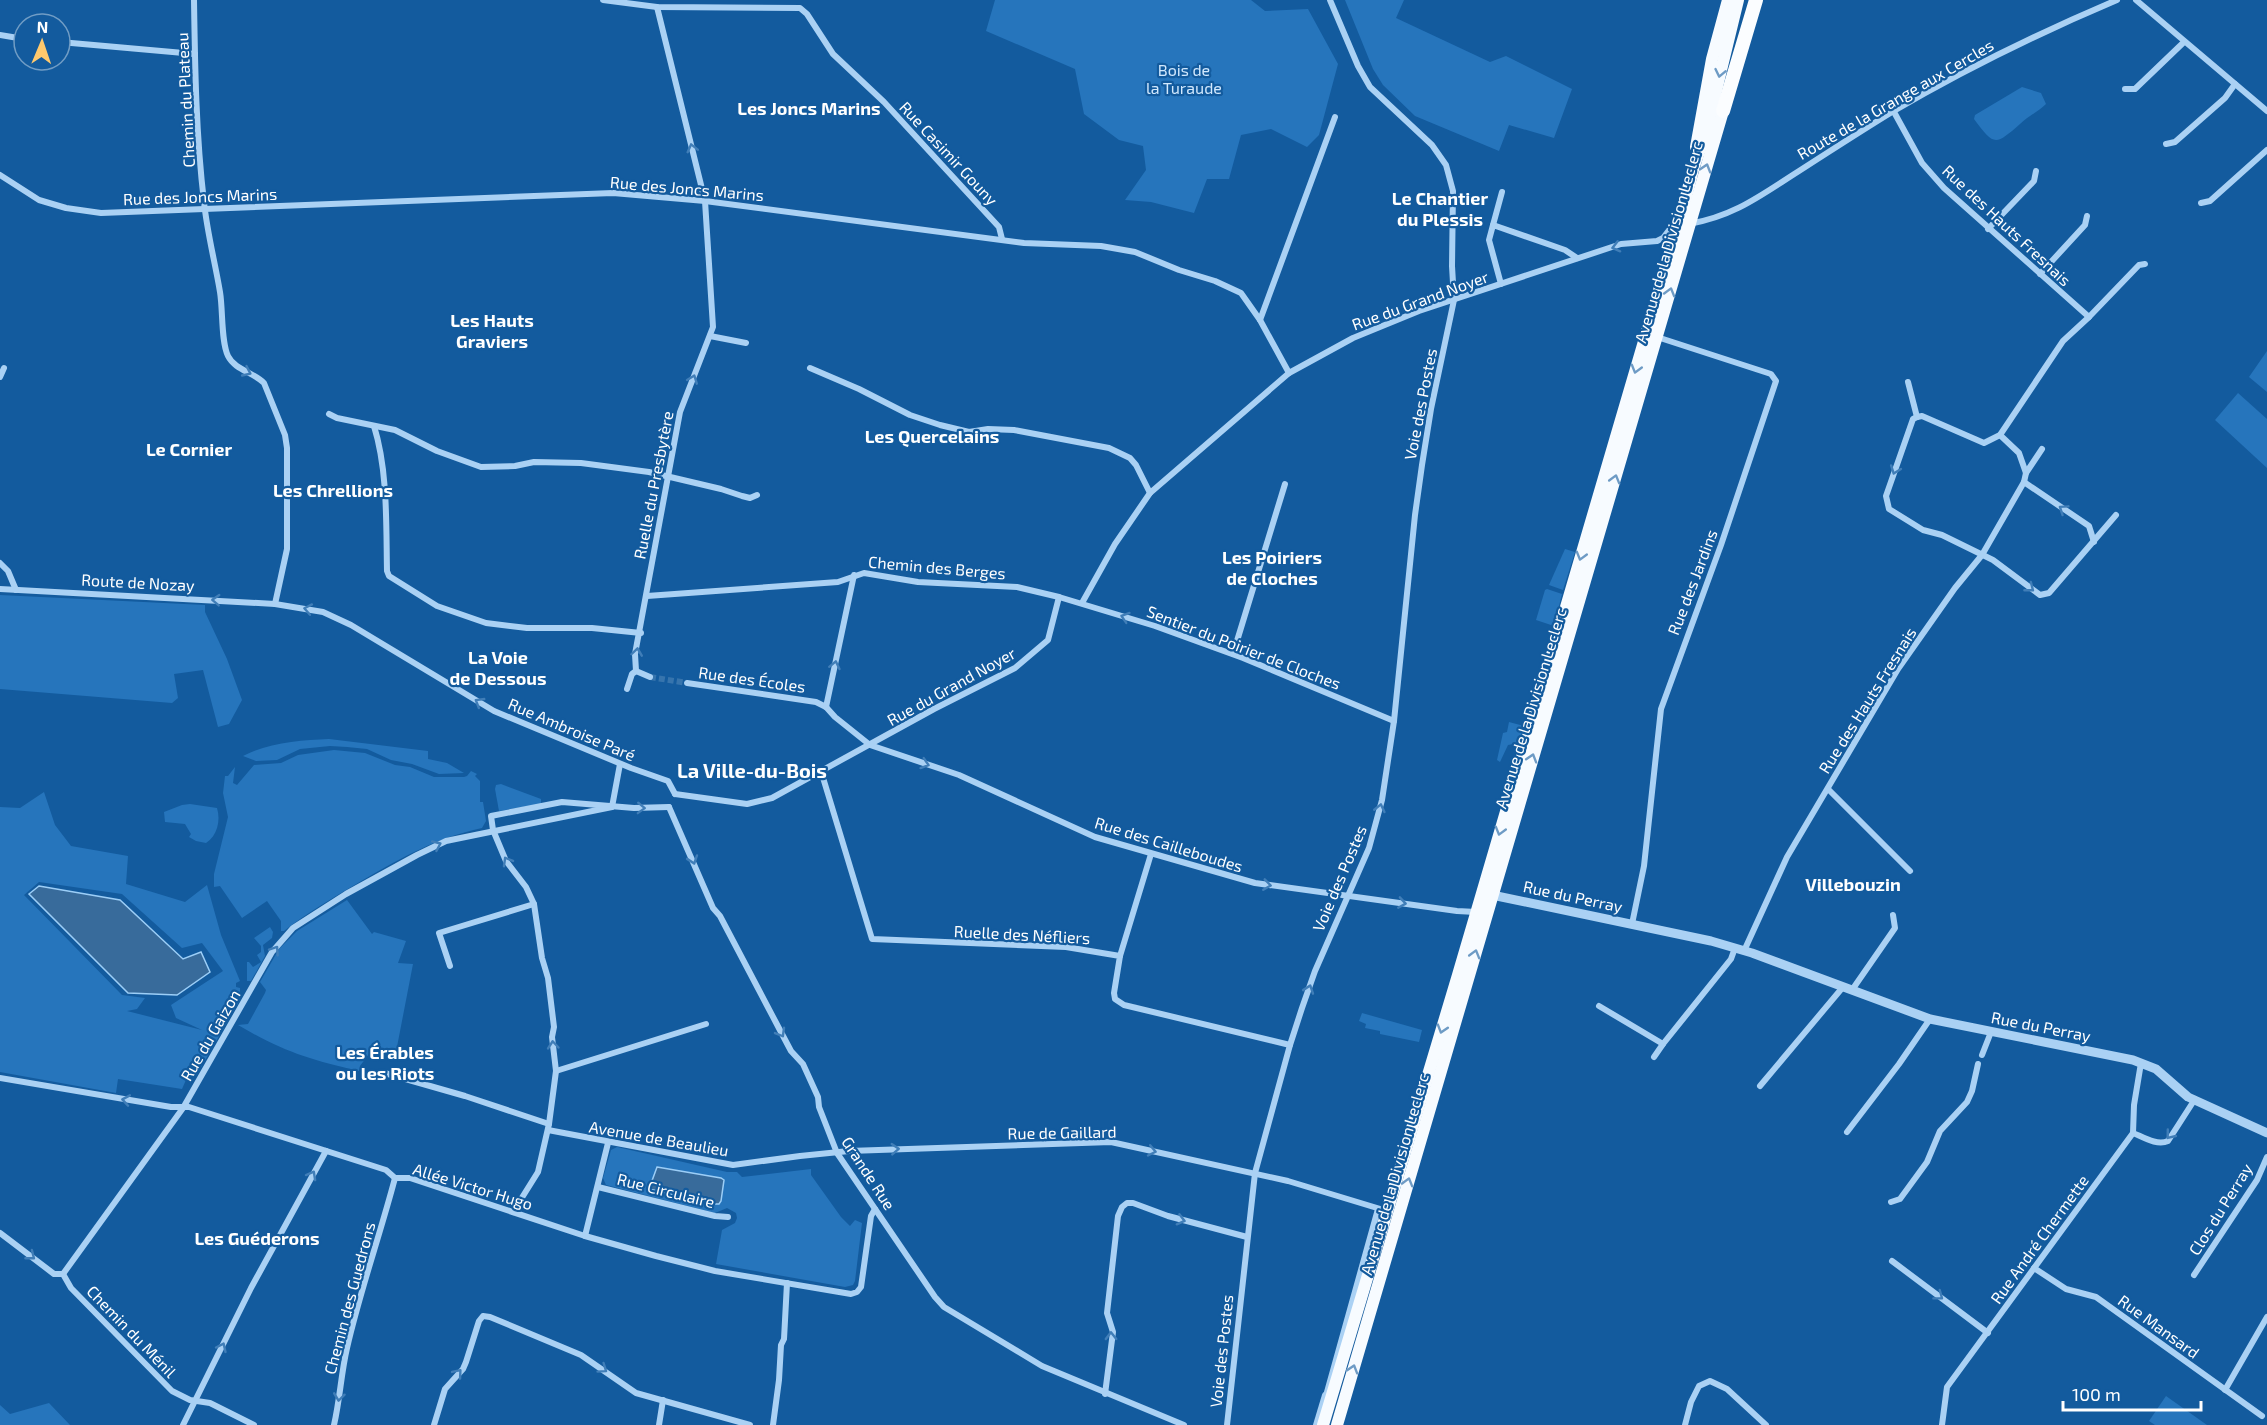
<svg xmlns="http://www.w3.org/2000/svg" width="2267" height="1425" font-family="'Exo 2',sans-serif">
<style>
.green{fill:#2675bc;fill-rule:evenodd}
.water{fill:#386b9b;stroke:#9ccef7;stroke-width:1.5}
.lines{fill:none;stroke-linecap:round;stroke-linejoin:round}
.minor-tunnel{stroke:#3674ad;stroke-width:6;stroke-dasharray:6 3;stroke-linecap:butt}
.minor{stroke:#aad1f4;stroke-width:6}
.tertiary{stroke:#aad1f4;stroke-width:9}
.primary{stroke:#f7fbff;stroke-width:12}
.trunk{stroke:#fbfdff;stroke-width:14}
.oneway{stroke:#6e9bc5}
.oneway2{stroke:#407eb8}
.labels{text-anchor:middle;dominant-baseline:central;stroke-width:4.5;stroke-linejoin:round;paint-order:stroke}
.park-label{font-size:16px;fill:#d2e9fe;stroke:#135b9e}
.street-label{font-size:16px;fill:#fff;stroke:#135b9e}
.neighbourhood-label{font-size:18px;font-weight:bold;fill:#fff;stroke:#135b9e}
.quarter-label{font-size:20px;font-weight:bold;fill:#fff;stroke:#135b9e}
</style>
<rect width="100%" height="100%" fill="#135b9e"/>
<!-- green -->
<g class="green">
<polygon points="995,0 1251,0 1265,11 1308,9 1338,64 1319,135 1307,147 1271,129 1241,135 1229,179 1207,179 1194,213 1151,202 1125,200 1146,170 1143,146 1119,140 1084,114 1075,69 986,31"/>
<polygon points="1345,0 1404,0 1396,18 1490,62 1506,56 1572,89 1554,138 1509,125 1499,151 1415,116 1383,85 1373,69"/>
<path d="M2022,87L2041,93L2046,104C2038,112 2028,116 2020,124C1995,146 1994,146 1974,119L1975,115Z"/>
<polygon points="2267,351 2267,392 2249,377"/>
<polygon points="2238,393 2267,419 2267,468 2215,420"/>
<polygon points="1565,549 1575,552 1563,590 1549,585"/>
<polygon points="1547,589 1562,594 1554,626 1536,620 1545,590"/>
<polygon points="0,595 205,605 205,612 227,659 242,700 229,724 218,727 203,670 174,674 178,698 172,703 0,689"/>
<polygon points="1509,722 1524,726 1519,743 1508,745 1500,762 1497,760 1503,733 1507,732"/>
<path d="M329,739L428,751V759L447,763L464,773L439,774L412,764L391,760L367,749L347,747L330,746L300,749L277,760L256,761L243,756C268,743 301,740 329,739Z"/>
<path d="M334,750L365,753L395,765L410,767L434,777H464L467,776L471,771L477,774L475,776L480,781V802H483L486,821L482,828C436,838 403,857 363,880C336,896 308,912 284,931H281V921L267,901L242,918L220,886L214,887V874L228,817L223,793L225,776H228L235,767L233,783L237,785L254,765L281,763L298,755Z"/>
<polygon points="501,784 541,799 541,804 499,811 495,789 496,785"/>
<path d="M44,792L55,825L71,846L128,856L126,884L185,902L207,885L221,935L240,981L236,983V987L240,988V1000L196,1076L189,1073L182,1089L118,1079L116,1093L0,1072V807L20,808ZM39,882L122,894L182,948L202,943L223,971L171,1005L176,1018L202,1030L127,1011L137,1009L145,998L122,995L24,895Z"/>
<path d="M190,804L217,808C221,821 217,836 206,843L196,841L189,837L191,834L185,824L165,822L164,812L182,805Z"/>
<path d="M347,900L372,934L374,932L406,941L398,963L413,964L396,1052L371,1051L360,1066L359,1071C310,1060 282,1051 238,1025L248,1024L265,993L266,990L260,982L279,949L297,931Z"/>
<polygon points="270,927 273,932 272,938 263,945 265,956 251,981 247,981 247,962 249,962 253,967 261,962 257,955 261,952 261,946 254,938"/>
<polygon points="1362,1013 1422,1030 1419,1042 1380,1034 1380,1031 1365,1028 1366,1024 1359,1021"/>
<path d="M617,1147L727,1172H737L742,1177L811,1169V1175L841,1217L850,1226L855,1220L862,1223L855,1281L853,1285L845,1287L716,1264L722,1230L735,1223L737,1218L736,1213L727,1208L715,1213L606,1185L603,1178L611,1150ZM657,1167L721,1178L723,1180L654,1178Z"/>
<polygon points="2166,1396 2207,1425 2155,1425 2149,1421"/>
<polygon points="49,1403 70,1425 0,1425 0,1405 10,1414"/>
</g>
<!-- water -->
<g class="water">
<polygon points="39,886 120,900 183,959 201,952 210,972 177,995 128,993 29,894"/>
<polygon points="657,1167 721,1178 724,1180 721,1201 719,1204 713,1204 649,1189"/>
</g>
<g class="lines">
<!-- minor-tunnel -->
<polyline class="minor-tunnel" points="650,677 687,683"/>
<!-- minor -->
<g class="minor">
<path d="M194,0C195,67 196,135 204,202C207,232 215,262 220,292C223,310 221,342 228,356C235,370 253,372 264,383L285,435L287,448V549L275,604"/>
<polyline points="603,0 657,7 800,8 807,14 833,54 884,102 999,227 1002,239"/>
<polyline points="2136,0 2267,111"/>
<polyline points="0,35 24,39"/>
<polyline points="60,42 195,54"/>
<polyline points="2125,89 2135,89 2184,42"/>
<polyline points="1894,112 1922,163 1944,188 2089,317"/>
<polyline points="2166,144 2175,142 2225,98 2235,84"/>
<polyline points="0,175 39,200 66,208 101,213 613,193 705,201 1024,243 1101,246 1135,252 1179,270 1215,281 1241,293 1260,320 1289,373"/>
<polyline points="2201,203 2210,201 2267,150"/>
<path d="M1689,224C1735,216 1761,195 1799,171C1830,151 1861,131 1892,112C1965,69 2039,33 2117,0"/>
<polyline points="1493,225 1502,192"/>
<polyline points="1988,229 2034,181 2036,171"/>
<polyline points="2040,274 2085,225 2087,216"/>
<polyline points="1501,284 1489,240 1493,225 1565,250 1577,258"/>
<polyline points="1260,320 1335,117"/>
<polyline points="710,336 746,343"/>
<polyline points="810,368 859,389 910,415 940,425 969,432 988,429 1014,430 1109,448 1130,458 1136,465 1150,493"/>
<polyline points="0,377 4,368"/>
<polyline points="1908,382 1917,417"/>
<polyline points="329,414 337,418 395,430 437,451 481,467 515,466 534,462 581,463 649,472 721,489 742,496 750,498 757,495"/>
<polyline points="1917,417 1913,419 1886,496 1889,509 1923,530 1942,535 1993,560 2040,595 2049,593 2116,515"/>
<polyline points="1917,417 1922,416 1984,443 2000,435 2063,341 2089,317 2139,265 2145,264"/>
<path d="M374,426C388,471 386,524 387,571L389,576L437,606L486,623L527,628H592L641,633"/>
<polyline points="2000,435 2019,453 2026,473"/>
<polyline points="2024,482 2089,526 2094,542"/>
<polyline points="0,563 8,571 16,590"/>
<polyline points="0,589 275,604 323,612 351,625 494,711 631,768 668,781 675,794"/>
<polyline points="647,596 838,582 864,573 918,582 1017,587 1059,597 1155,626 1243,658 1394,721"/>
<polyline points="1082,603 1115,544 1150,493 1289,373 1353,338 1419,311 1621,244 1657,241 1663,238 1676,221"/>
<polyline points="1233,654 1285,484"/>
<polyline points="636,671 650,677"/>
<polyline points="687,683 816,702 826,707 835,717 870,745 959,775 1095,837 1255,883 1457,911 1476,912"/>
<polyline points="627,689 632,674 636,671 635,654 680,412 713,327 705,201 657,7"/>
<polyline points="826,707 854,575"/>
<polyline points="821,771 872,939 1066,947 1120,956 1114,993 1115,999 1124,1005 1290,1045"/>
<polyline points="1828,789 1910,871"/>
<polyline points="675,794 747,804 772,798 934,709 1015,668 1048,640 1059,597"/>
<polyline points="612,807 620,764"/>
<polyline points="669,807 713,908 720,916 782,1034 791,1051 803,1064 818,1097 819,1107 837,1153 935,1297 944,1307 1042,1366 1184,1425"/>
<polyline points="1632,924 1644,866 1661,709 1721,545 1776,381 1771,374 1657,337"/>
<polyline points="1744,951 1787,857 1898,669 1955,588 1982,555 2024,482 2026,473 2042,449"/>
<polyline points="1120,956 1151,854"/>
<polyline points="450,966 439,933 534,904"/>
<polyline points="1852,990 1895,928 1893,915"/>
<polyline points="1599,1006 1663,1044 1731,959 1735,948"/>
<polyline points="1982,1055 1991,1032"/>
<polyline points="1654,1057 1663,1044"/>
<polyline points="556,1071 706,1024"/>
<polyline points="381,1072 465,1096 549,1124"/>
<polyline points="0,1078 171,1107 189,1107 386,1170 395,1178 410,1178 585,1236 656,1256 715,1271 851,1294 857,1292 861,1287 871,1216 875,1209"/>
<polyline points="1760,1086 1843,987"/>
<polyline points="548,1130 733,1165 800,1156 849,1151 1111,1142 1288,1181 1387,1211"/>
<polyline points="1847,1132 1899,1064 1930,1019"/>
<path d="M2133,1133C2143,1137 2157,1146 2168,1141L2195,1099"/>
<polyline points="598,1187 715,1216 728,1217"/>
<polyline points="1891,1202 1900,1199 1927,1162 1940,1131 1967,1102 1972,1091 1978,1064"/>
<polyline points="513,1212 538,1172 549,1124 556,1071 552,1037 554,1027 548,978 542,958 534,904 526,887 506,861 493,830 491,816 562,802 634,808 669,807"/>
<polyline points="0,1233 54,1274 63,1274"/>
<polyline points="585,1236 608,1143"/>
<polyline points="1892,1261 1988,1333"/>
<polyline points="2034,1268 2066,1289 2096,1297 2262,1416"/>
<polyline points="63,1274 183,1108 272,952 293,928 346,894 417,855 446,841 612,807"/>
<polyline points="63,1274 71,1288 172,1391 190,1400 210,1403 254,1425"/>
<polyline points="2194,1275 2257,1180 2267,1157"/>
<polyline points="2225,1390 2267,1317"/>
<polyline points="1105,1394 1113,1332 1107,1313 1118,1216 1122,1207 1127,1203 1133,1203 1168,1216 1247,1237"/>
<polyline points="1326,1399 1327,1392 1378,1209"/>
<polyline points="183,1425 251,1288 326,1151"/>
<path d="M334,1425C340,1399 341,1374 347,1348C360,1291 380,1235 395,1178"/>
<polyline points="434,1425 445,1389 463,1369 466,1362 479,1321 483,1316 490,1317 581,1355 636,1393 750,1425"/>
<polyline points="659,1425 663,1400"/>
<polyline points="773,1425 779,1380 781,1345 784,1339 787,1283"/>
<polyline points="1227,1425 1255,1173 1290,1045 1302,1008 1315,971 1369,848 1382,800 1394,721 1415,515 1422,465 1431,409 1454,300 1452,266 1453,191 1446,165 1432,145 1370,87 1358,66 1330,0"/>
<polyline points="1316,1425 1325,1395"/>
<polyline points="1685,1425 1691,1402 1699,1386 1710,1381 1727,1389 1766,1425"/>
<polyline points="1942,1425 1947,1387 2133,1133 2134,1105 2141,1063"/>
</g>
<!-- tertiary -->
<polyline class="tertiary" points="1489,899 1492,895 1711,941 1752,953 1930,1019 2133,1060 2156,1069 2188,1097 2267,1133"/>
<!-- primary -->
<g class="primary">
<polyline points="1696,147 1712,59 1728,0"/>
<polyline points="1323,1425 1458,975 1682,212 1694,166 1706,132 1738,0"/>
<polyline points="1337,1425 1723,111"/>
</g>
<!-- trunk -->
<polyline class="trunk" points="1723,111 1756,0"/>
</g>
<!-- one-way arrows -->
<defs><path id="oneway-chevron" d="M-2-3.5L2.5 0L-2 3.5" fill="none" stroke-width="1.6" stroke-linecap="round" stroke-linejoin="round" transform="scale(1.5)"/></defs>
<g class="oneway">
<use href="#oneway-chevron" transform="translate(1720 73) rotate(102)"/>
<use href="#oneway-chevron" transform="translate(1706 168) rotate(-73)"/>
<use href="#oneway-chevron" transform="translate(1670 292) rotate(-74)"/>
<use href="#oneway-chevron" transform="translate(1636 369) rotate(106)"/>
<use href="#oneway-chevron" transform="translate(1615 479) rotate(-74)"/>
<use href="#oneway-chevron" transform="translate(1581 556) rotate(106)"/>
<use href="#oneway-chevron" transform="translate(1532 758) rotate(-73)"/>
<use href="#oneway-chevron" transform="translate(1500 831) rotate(106)"/>
<use href="#oneway-chevron" transform="translate(1475 954) rotate(-74)"/>
<use href="#oneway-chevron" transform="translate(1442 1029) rotate(107)"/>
<use href="#oneway-chevron" transform="translate(1408 1182) rotate(-74)"/>
<use href="#oneway-chevron" transform="translate(1353 1369) rotate(-73)"/>
</g>
<g class="oneway2">
<use href="#oneway-chevron" transform="translate(692 148) rotate(-104)"/>
<use href="#oneway-chevron" transform="translate(1616 247) rotate(166)"/>
<use href="#oneway-chevron" transform="translate(247 372) rotate(25)"/>
<use href="#oneway-chevron" transform="translate(693 379) rotate(-69)"/>
<use href="#oneway-chevron" transform="translate(1895 470) rotate(110)"/>
<use href="#oneway-chevron" transform="translate(2063 509) rotate(-146)"/>
<use href="#oneway-chevron" transform="translate(2030 588) rotate(38)"/>
<use href="#oneway-chevron" transform="translate(216 600) rotate(-177)"/>
<use href="#oneway-chevron" transform="translate(308 609) rotate(-169)"/>
<use href="#oneway-chevron" transform="translate(1125 617) rotate(-162)"/>
<use href="#oneway-chevron" transform="translate(637 652) rotate(-82)"/>
<use href="#oneway-chevron" transform="translate(835 665) rotate(-78)"/>
<use href="#oneway-chevron" transform="translate(479 702) rotate(-149)"/>
<use href="#oneway-chevron" transform="translate(925 764) rotate(18)"/>
<use href="#oneway-chevron" transform="translate(641 808) rotate(2)"/>
<use href="#oneway-chevron" transform="translate(1380 808) rotate(-77)"/>
<use href="#oneway-chevron" transform="translate(437 845) rotate(-24)"/>
<use href="#oneway-chevron" transform="translate(693 860) rotate(71)"/>
<use href="#oneway-chevron" transform="translate(507 861) rotate(-120)"/>
<use href="#oneway-chevron" transform="translate(1267 885) rotate(8)"/>
<use href="#oneway-chevron" transform="translate(1402 903) rotate(9)"/>
<use href="#oneway-chevron" transform="translate(275 950) rotate(-56)"/>
<use href="#oneway-chevron" transform="translate(1309 989) rotate(-71)"/>
<use href="#oneway-chevron" transform="translate(781 1033) rotate(60)"/>
<use href="#oneway-chevron" transform="translate(553 1045) rotate(-95)"/>
<use href="#oneway-chevron" transform="translate(126 1100) rotate(-170)"/>
<use href="#oneway-chevron" transform="translate(2170 1135) rotate(129)"/>
<use href="#oneway-chevron" transform="translate(895 1149) rotate(-3)"/>
<use href="#oneway-chevron" transform="translate(1152 1151) rotate(12)"/>
<use href="#oneway-chevron" transform="translate(312 1175) rotate(-61)"/>
<use href="#oneway-chevron" transform="translate(1181 1220) rotate(15)"/>
<use href="#oneway-chevron" transform="translate(31 1256) rotate(38)"/>
<use href="#oneway-chevron" transform="translate(1939 1296) rotate(37)"/>
<use href="#oneway-chevron" transform="translate(1111 1336) rotate(-91)"/>
<use href="#oneway-chevron" transform="translate(222 1347) rotate(-65)"/>
<use href="#oneway-chevron" transform="translate(603 1369) rotate(35)"/>
<use href="#oneway-chevron" transform="translate(458 1373) rotate(-50)"/>
<use href="#oneway-chevron" transform="translate(339 1397) rotate(97)"/>
</g>
<g class="labels">
<!-- park labels -->
<g class="park-label">
<text x="1184" y="69">Bois de<tspan x="1184" dy="18">la Turaude</tspan></text>
</g>
<!-- street labels -->
<g class="street-label">
<text transform="translate(1895 99) rotate(-30)">Route de la Grange aux Cercles</text>
<text transform="translate(185 100) rotate(-93)">Chemin du Plateau</text>
<text transform="translate(949 153) rotate(47)">Rue Casimir Gouny</text>
<text transform="translate(687 188) rotate(5)">Rue des Joncs Marins</text>
<text transform="translate(200 196) rotate(-2)">Rue des Joncs Marins</text>
<text transform="translate(2007 225) rotate(43)">Rue des Hauts Fresnais</text>
<text transform="translate(1668 242) rotate(-74)">Avenue de la Division Leclerc</text>
<text transform="translate(1420 300) rotate(-20)">Rue du Grand Noyer</text>
<text transform="translate(1420 404) rotate(-79)">Voie des Postes</text>
<text transform="translate(653 485) rotate(-79)">Ruelle du Presbytère</text>
<text transform="translate(937 567) rotate(5)">Chemin des Berges</text>
<text transform="translate(138 582) rotate(3)">Route de Nozay</text>
<text transform="translate(1692 582) rotate(-69)">Rue des Jardins</text>
<text transform="translate(1244 647) rotate(21)">Sentier du Poirier de Cloches</text>
<text transform="translate(752 679) rotate(8)">Rue des Écoles</text>
<text transform="translate(951 686) rotate(-29)">Rue du Grand Noyer</text>
<text transform="translate(1867 700) rotate(-58)">Rue des Hauts Fresnais</text>
<text transform="translate(1530 708) rotate(-73)">Avenue de la Division Leclerc</text>
<text transform="translate(572 729) rotate(23)">Rue Ambroise Paré</text>
<text transform="translate(1169 844) rotate(17)">Rue des Cailleboudes</text>
<text transform="translate(1339 878) rotate(-67)">Voie des Postes</text>
<text transform="translate(1573 896) rotate(12)">Rue du Perray</text>
<text transform="translate(1022 934) rotate(3)">Ruelle des Néfliers</text>
<text transform="translate(2041 1026) rotate(11)">Rue du Perray</text>
<text transform="translate(210 1035) rotate(-60)">Rue du Gaizon</text>
<text transform="translate(1062 1132) rotate(-1)">Rue de Gaillard</text>
<text transform="translate(659 1138) rotate(10)">Avenue de Beaulieu</text>
<text transform="translate(869 1173) rotate(57)">Grande Rue</text>
<text transform="translate(1394 1174) rotate(-74)">Avenue de la Division Leclerc</text>
<text transform="translate(473 1186) rotate(17)">Allée Victor Hugo</text>
<text transform="translate(666 1190) rotate(14)">Rue Circulaire</text>
<text transform="translate(2220 1209) rotate(-58)">Clos du Perray</text>
<text transform="translate(2039 1239) rotate(-54)">Rue André Chermette</text>
<text transform="translate(349 1298) rotate(-75)">Chemin des Guedrons</text>
<text transform="translate(2159 1326) rotate(36)">Rue Mansard</text>
<text transform="translate(132 1331) rotate(46)">Chemin du Ménil</text>
<text transform="translate(1221 1351) rotate(-84)">Voie des Postes</text>
</g>
<!-- neighbourhood labels -->
<g class="neighbourhood-label">
<text x="809" y="108">Les Joncs Marins</text>
<text x="1440" y="198">Le Chantier<tspan x="1440" dy="21">du Plessis</tspan></text>
<text x="492" y="320">Les Hauts<tspan x="492" dy="21">Graviers</tspan></text>
<text x="932" y="436">Les Quercelains</text>
<text x="189" y="449">Le Cornier</text>
<text x="333" y="490">Les Chrellions</text>
<text x="1272" y="557">Les Poiriers<tspan x="1272" dy="21">de Cloches</tspan></text>
<text x="498" y="657">La Voie<tspan x="498" dy="21">de Dessous</tspan></text>
<text x="1853" y="884">Villebouzin</text>
<text x="385" y="1052">Les Érables<tspan x="385" dy="21">ou les Riots</tspan></text>
<text x="257" y="1238">Les Guéderons</text>
</g>
<!-- quarter labels -->
<g class="quarter-label">
<text x="752" y="770">La Ville-du-Bois</text>
</g>
</g>
<!-- north arrow -->
<g transform="translate(42 42) rotate(2)"><circle r="28" fill="#135b9e" stroke="#719dc5" stroke-width="1.5"/>
<path d="M0-4.5L10 22L0 15L-10 22Z" fill="#ffc96d"/>
<text y="-9" font-size="16" font-weight="bold" text-anchor="middle" fill="#ffffff">N</text>
</g>
<!-- scale -->
<path d="M2063 1401v9h138v-9" fill="none" stroke="#ffffff" stroke-width="3"/>
<text x="2072" y="1401" font-size="18" fill="#ffffff" stroke="#135b9e" stroke-width="4.5" paint-order="stroke">100 m</text>
</svg>
